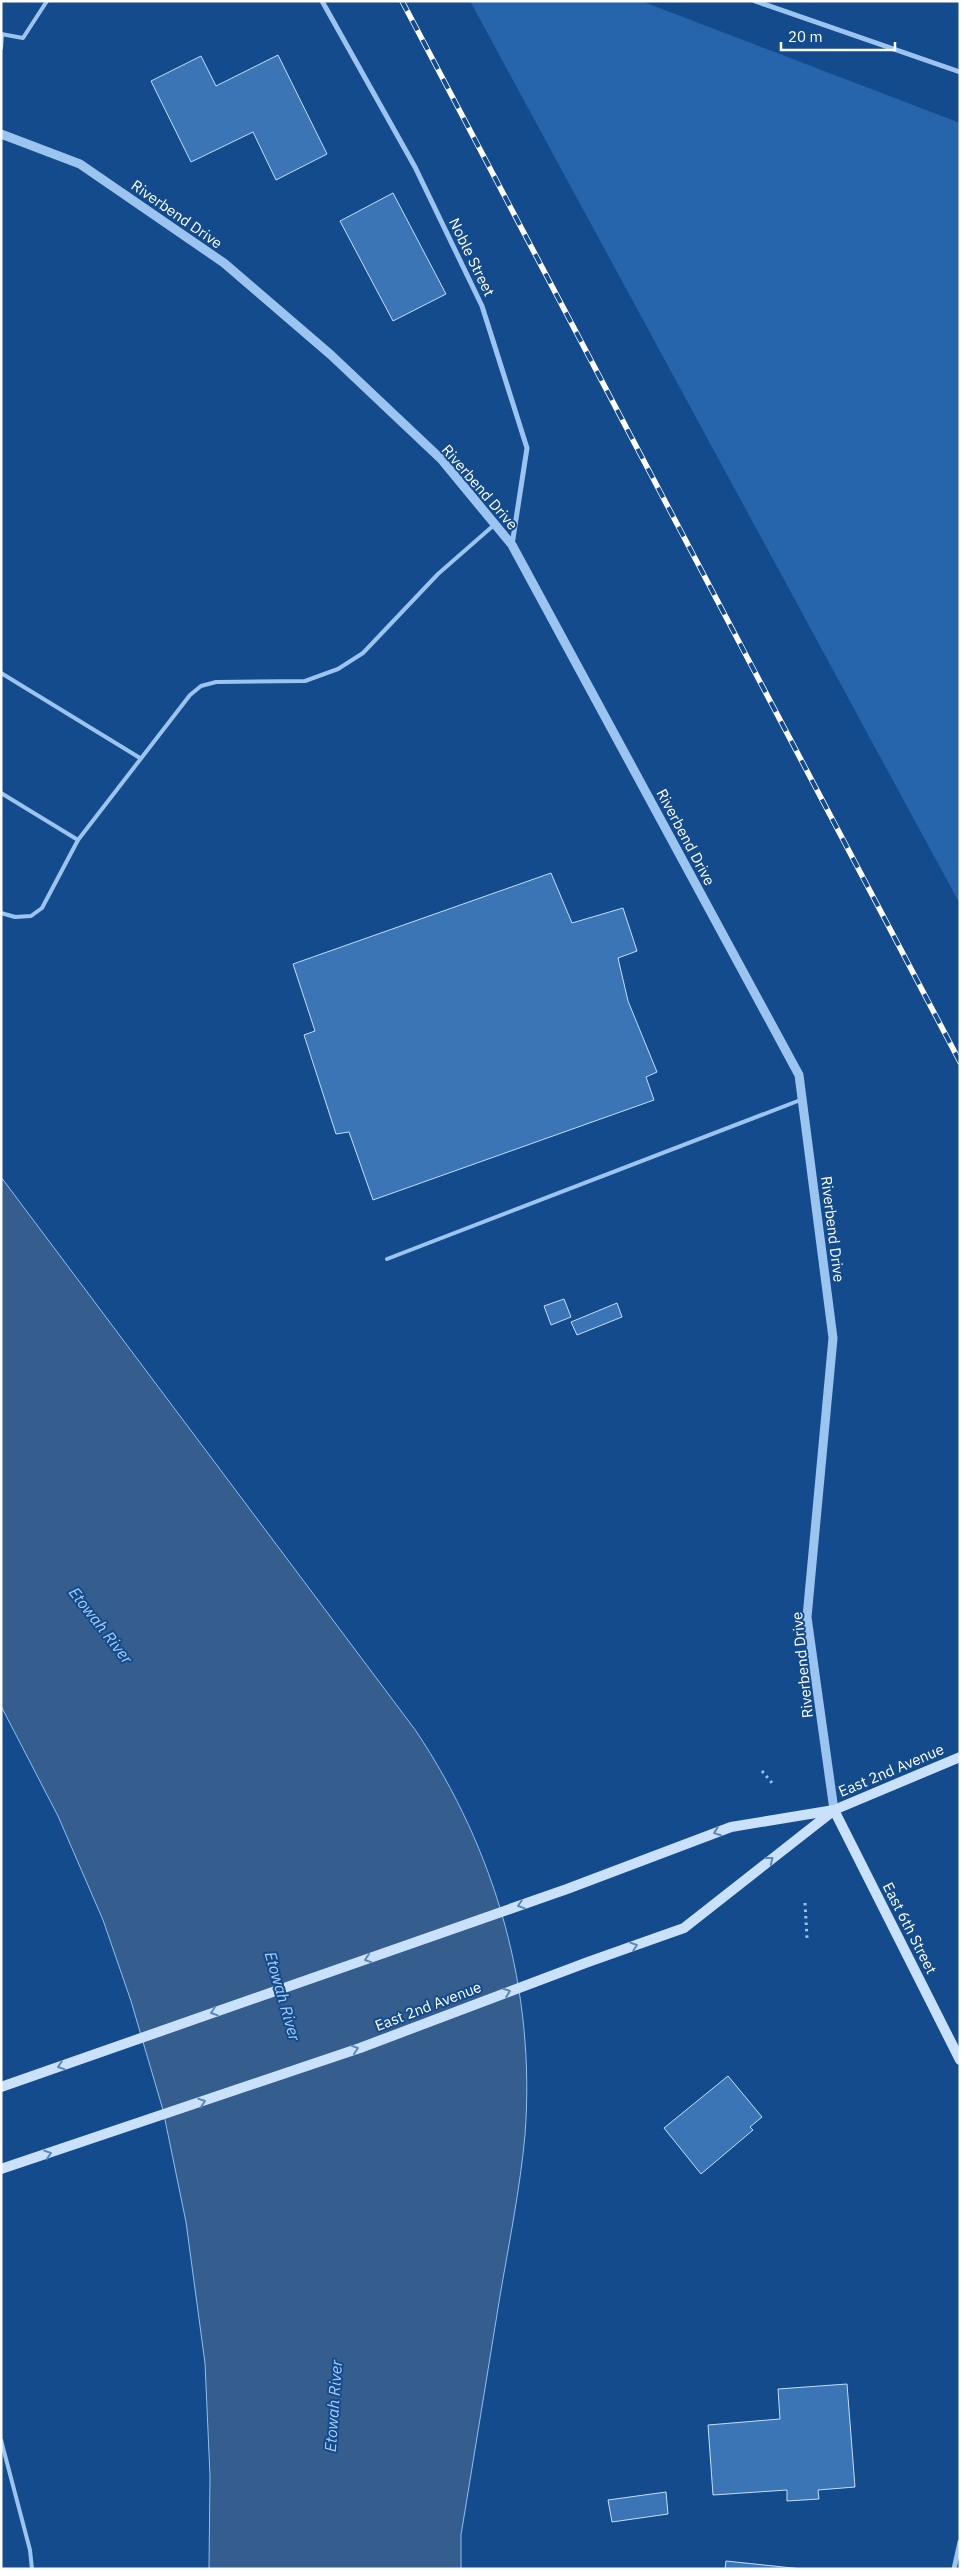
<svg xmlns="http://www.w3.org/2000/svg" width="961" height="2570" font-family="'IBM Plex Sans',sans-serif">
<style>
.green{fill:#2665ab}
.water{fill:#355e8e;stroke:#8ebff3}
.building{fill:#3c75b5;stroke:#c3defc}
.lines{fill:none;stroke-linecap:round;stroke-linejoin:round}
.path{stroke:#9cc4f0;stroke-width:3;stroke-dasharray:2.5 4;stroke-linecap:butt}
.service{stroke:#9cc4f0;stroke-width:4}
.minor{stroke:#9cc4f0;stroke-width:5}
.tertiary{stroke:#9cc4f0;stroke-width:9}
.secondary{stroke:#cae1fb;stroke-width:10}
.rail-casing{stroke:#fff;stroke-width:5.5}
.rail{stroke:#144b8c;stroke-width:4;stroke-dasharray:11;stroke-linecap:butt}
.oneway{stroke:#5d87b8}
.labels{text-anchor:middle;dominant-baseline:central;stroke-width:4;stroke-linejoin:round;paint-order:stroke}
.street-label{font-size:15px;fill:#fff;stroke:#144b8c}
.water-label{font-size:16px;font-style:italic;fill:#a8cef8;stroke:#144b8c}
</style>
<rect width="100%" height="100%" fill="#144b8c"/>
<!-- green -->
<polygon class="green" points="470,1 641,1 960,123 960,904"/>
<!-- water -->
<path class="water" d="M1,1177L416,1731C496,1851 536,1991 525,2135C520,2189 509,2243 500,2296C487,2376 474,2456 461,2535V2569H209L210,2476L205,2363L186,2222L163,2110L131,2001L103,1920L58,1816L1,1706Z"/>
<!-- building -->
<g class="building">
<polygon points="278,55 327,154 276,180 253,132 191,162 151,81 201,56 216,86"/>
<polygon points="393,193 446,294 393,321 340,221"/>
<polygon points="551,873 572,923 623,908 637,951 618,958 628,1001 657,1072 646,1077 654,1100 373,1200 349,1132 336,1134 304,1035 315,1031 293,964"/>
<polygon points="564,1299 571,1317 551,1325 544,1306"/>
<polygon points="617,1303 622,1317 577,1335 571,1322"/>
<polygon points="728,2076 762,2117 750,2127 753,2130 701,2174 664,2128"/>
<polygon points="847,2384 855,2487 818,2490 819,2499 787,2501 787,2490 713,2495 708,2425 780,2419 778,2389"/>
<polygon points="666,2492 668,2514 612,2522 608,2500"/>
<polygon points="726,2561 802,2569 725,2569"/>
</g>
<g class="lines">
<!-- path -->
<g class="path">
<polyline points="762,1771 772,1783"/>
<polyline points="805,1903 807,1938"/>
</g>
<!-- service -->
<g class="service">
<polyline points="1,34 23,38 47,1"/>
<polyline points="1,48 2,34"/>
<polyline points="1,673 140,758"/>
<polyline points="1,793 78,840"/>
<polyline points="1,913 15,917 31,916 42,908 78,840 190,695 201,686 216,682 305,681 338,669 363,653 438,574 494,525"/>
<polyline points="387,1259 803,1099"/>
<polyline points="1,2440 30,2550 32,2569"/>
</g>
<!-- minor -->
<g class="minor">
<polyline points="322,1 415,167 482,306 527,448 512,545"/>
<polyline points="755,1 960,72"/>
<polyline points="954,2569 960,2542"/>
</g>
<!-- tertiary -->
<polyline class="tertiary" points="1,134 80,164 224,263 331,355 441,459 512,545 799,1075 833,1338 807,1617 834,1810"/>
<!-- secondary -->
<g class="secondary">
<polyline points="834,1810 960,2060"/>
<polyline points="1,2087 567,1889 731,1827 834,1810 960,1757"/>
<polyline points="1,2169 360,2048 588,1962 684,1928 833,1811"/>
</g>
<!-- rail casing -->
<g class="rail-casing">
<polyline id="rail" points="402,1 960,1062"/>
</g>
<!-- rail -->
<use href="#rail" class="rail"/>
</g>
<!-- one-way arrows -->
<defs><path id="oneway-chevron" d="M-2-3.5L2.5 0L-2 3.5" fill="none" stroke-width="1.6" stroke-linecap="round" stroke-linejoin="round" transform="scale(1.25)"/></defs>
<g class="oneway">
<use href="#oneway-chevron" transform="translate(717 1832) rotate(159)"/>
<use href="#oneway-chevron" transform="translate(770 1860) rotate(-38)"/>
<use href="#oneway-chevron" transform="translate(521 1905) rotate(161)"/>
<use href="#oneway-chevron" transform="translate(634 1946) rotate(-19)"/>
<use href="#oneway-chevron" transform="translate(368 1959) rotate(161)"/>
<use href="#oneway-chevron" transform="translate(507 1992) rotate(-21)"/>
<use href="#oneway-chevron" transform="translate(214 2012) rotate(161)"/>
<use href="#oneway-chevron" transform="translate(355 2049) rotate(-19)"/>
<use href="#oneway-chevron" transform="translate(61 2066) rotate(161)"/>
<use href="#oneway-chevron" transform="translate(202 2102) rotate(-19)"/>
<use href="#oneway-chevron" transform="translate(48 2154) rotate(-18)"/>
</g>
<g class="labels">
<!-- street labels -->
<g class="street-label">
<text transform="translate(177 214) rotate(35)">Riverbend Drive</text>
<text transform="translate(472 257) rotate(64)">Noble Street</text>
<text transform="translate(480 487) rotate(49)">Riverbend Drive</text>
<text transform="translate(686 837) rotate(62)">Riverbend Drive</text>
<text transform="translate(833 1229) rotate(83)">Riverbend Drive</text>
<text transform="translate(802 1665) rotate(-96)">Riverbend Drive</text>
<text transform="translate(891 1770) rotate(-23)">East 2nd Avenue</text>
<text transform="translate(910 1928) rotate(63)">East 6th Street</text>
<text transform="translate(428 2006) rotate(-21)">East 2nd Avenue</text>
</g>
<!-- water labels -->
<g class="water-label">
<text transform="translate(101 1625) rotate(52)">Etowah River</text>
<text transform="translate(283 1996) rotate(74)">Etowah River</text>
<text transform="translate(333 2406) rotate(-86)">Etowah River</text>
</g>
</g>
<!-- border -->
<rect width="961" height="2570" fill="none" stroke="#ffffff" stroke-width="5"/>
<!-- scale -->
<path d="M781 42v8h114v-8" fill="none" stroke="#ffffff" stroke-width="2.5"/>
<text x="788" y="42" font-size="15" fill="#ffffff" stroke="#144b8c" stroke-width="4" paint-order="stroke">20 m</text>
</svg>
